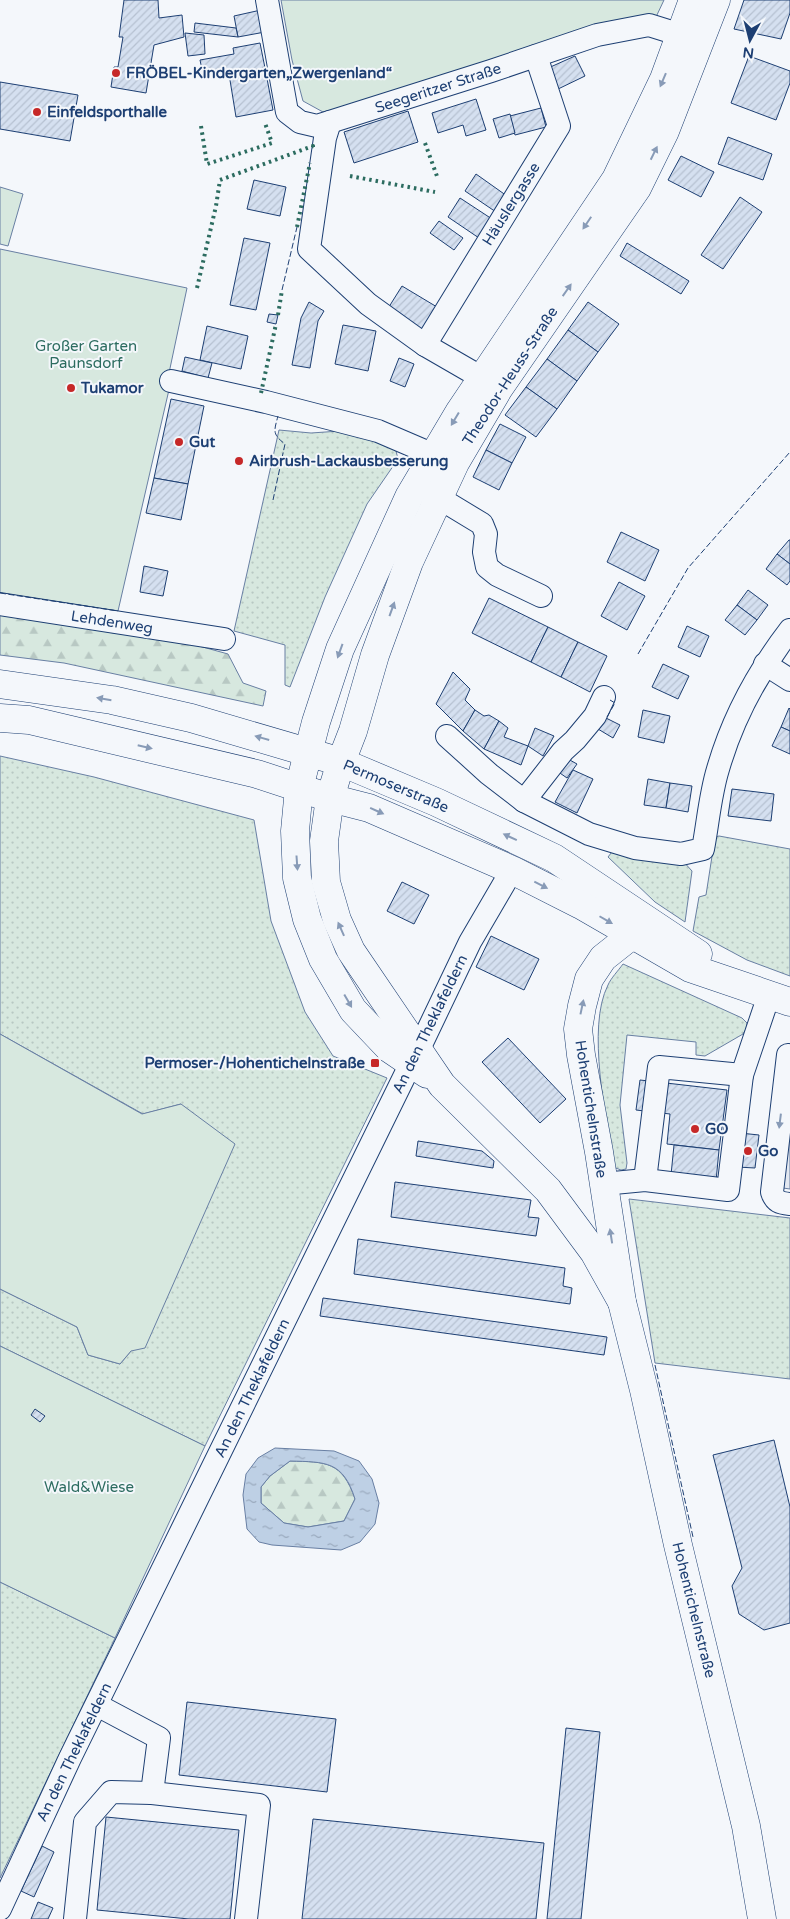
<svg xmlns="http://www.w3.org/2000/svg" width="790" height="1919" font-family="'Varela Round',sans-serif">
<style>
.grass{fill:url(#grass-dots);stroke:#687fa3}
.forest{fill:url(#forest-firs);stroke:#687fa3}
.green{fill:#d7e8df;stroke:#687fa3}
.parking{fill:#e3e8f0;stroke:#687fa3}
.water{fill:url(#water-ripples);stroke:#687fa3;fill-rule:evenodd}
.building{fill:url(#building-hatch);stroke:#1d3f73}
.lines{fill:none;stroke-linecap:round;stroke-linejoin:round}
.minor-casing{stroke:#1d3f73;stroke-width:24}
.major-casing{stroke:#1d3f73;stroke-width:29}
.minor{stroke:#f4f7fb;stroke-width:22}
.major{stroke:#f4f7fb;stroke-width:28}
.hedge{stroke:#2c6c60;stroke-width:4;stroke-dasharray:2.5 4;stroke-linecap:butt}
.fence{stroke:#1d3f73;stroke-width:1;stroke-dasharray:6 2.5;stroke-linecap:butt}
.oneway{fill:#889bb7}
.poi-dot{fill:#c62828;stroke:#f4f7fb;stroke-width:2}
.labels{text-anchor:middle;dominant-baseline:central;stroke-width:4;stroke-linejoin:round;paint-order:stroke}
.poi-label{font-size:15px;font-weight:bold;fill:#1d3f73;stroke:#f4f7fb;text-anchor:start}
.street-label{font-size:15px;fill:#1d3f73;stroke:#f4f7fb}
.park-label{font-size:15px;fill:#2c6c60;stroke:#f4f7fb}
</style>
<defs>
<pattern id="grass-dots" width="8" height="8" patternUnits="userSpaceOnUse" patternTransform="scale(1.25)"><rect width="8" height="8" fill="#d7e8df"/><path d="M2 2h.1M6 6h.1" fill="none" stroke="#b8c8c3" stroke-width="1.8" stroke-linecap="round"/></pattern>
<pattern id="forest-firs" width="22" height="20" patternUnits="userSpaceOnUse" patternTransform="scale(1.25)"><rect width="22" height="20" fill="#d7e8df"/><path d="M5 1l3.5 6h-7zM16 11l3.5 6h-7z" fill="#b8c8c3"/></pattern>
<pattern id="water-ripples" width="26" height="14" patternUnits="userSpaceOnUse" patternTransform="scale(1.25)"><rect width="26" height="14" fill="#bed0e5"/><path d="M2 4q2-2 4 0t4 0M15 11q2-2 4 0t4 0" fill="none" stroke="#9aaabe"/></pattern>
<pattern id="building-hatch" width="6" height="6" patternUnits="userSpaceOnUse" patternTransform="scale(1.25)"><rect width="6" height="6" fill="#d5e0f0"/><path d="M-1 1l2-2M0 6l6-6M5 7l2-2" fill="none" stroke="#b6c1d1"/></pattern>
</defs>
<rect width="100%" height="100%" fill="#f4f7fb"/>
<!-- grass -->
<g class="grass">
<polygon points="279,430 311,433 340,431 395,447 398,459 367,504 325,597 290,687 285,685 285,645 234,631"/>
<polygon points="0,756 94,777 254,820 271,921 305,1012 333,1056 387,1078 205,1446 0,1346 0,1289 77,1327 88,1355 120,1364 131,1351 181,1104 143,1114 0,1034"/>
<polygon points="719,836 790,849 790,976 747,960 693,931 699,897 706,895 715,837"/>
<polygon points="615,848 682,860 692,871 685,922 655,902 608,857"/>
<path d="M623,964L742,1018L747,1023L746,1029L743,1034L705,1056L696,1055V1042L627,1035L620,1105L627,1163L626,1169L621,1170L613,1167C607,1119 586,1028 608,985C611,978 618,971 623,964Z"/>
<polygon points="629,1199 790,1218 790,1379 655,1363"/>
<polygon points="0,1582 115,1638 0,1878"/>
</g>
<!-- forest -->
<g class="forest">
<polygon points="0,613 181,641 228,654 243,683 266,691 263,706 64,663 0,655"/>
<path d="M290,1461C326,1462 342,1461 355,1499L344,1521L308,1527L284,1523L261,1503V1487L270,1476Z"/>
</g>
<!-- green -->
<g class="green">
<polygon points="281,0 664,0 656,17 349,109 323,112 303,101 292,60"/>
<polygon points="0,187 23,194 8,246 0,244"/>
<polygon points="0,249 187,288 169,373 171,381 118,611 0,593"/>
<polygon points="0,1034 142,1114 181,1104 235,1144 145,1348 131,1351 120,1364 88,1355 77,1327 0,1289"/>
<polygon points="0,1346 205,1446 115,1638 0,1582"/>
</g>
<!-- parking -->
<polygon class="parking" points="790,1084 790,1189 776,1187"/>
<!-- water -->
<path class="water" d="M275,1448L334,1451L359,1461L372,1479L379,1503L375,1524L360,1542L341,1550L272,1545L259,1542L247,1529L243,1495L246,1474L258,1458ZM290,1461C326,1462 343,1461 355,1499L344,1521L308,1527L284,1523L261,1503V1487L270,1476Z"/>
<!-- building -->
<g class="building">
<polygon points="124,0 158,0 159,18 182,15 184,37 154,45 146,93 111,87 114,67 118,67 123,37 119,37"/>
<polygon points="744,0 790,0 790,13 781,39 734,29"/>
<polygon points="261,10 265,32 238,37 234,16"/>
<polygon points="195,23 236,28 238,37 194,32"/>
<polygon points="185,33 204,35 205,54 188,56"/>
<polygon points="260,43 265,68 204,79 200,60 234,54 233,48"/>
<polygon points="575,56 585,76 556,90 546,69"/>
<polygon points="749,56 790,71 790,83 776,120 731,103"/>
<polygon points="265,68 273,110 236,117 229,74"/>
<polygon points="0,82 78,95 70,141 0,129"/>
<polygon points="476,99 486,130 466,136 463,125 438,133 432,113"/>
<polygon points="541,108 546,127 515,135 510,116"/>
<polygon points="408,111 418,142 354,163 344,132"/>
<polygon points="510,114 515,133 499,138 493,119"/>
<polygon points="728,137 772,154 763,180 718,164"/>
<polygon points="681,156 714,172 701,197 668,180"/>
<polygon points="476,174 507,196 496,212 465,191"/>
<polygon points="254,180 286,187 280,216 247,209"/>
<polygon points="740,197 762,212 723,269 701,255"/>
<polygon points="460,198 492,219 479,238 448,217"/>
<polygon points="439,221 463,238 454,250 430,233"/>
<polygon points="244,238 270,243 256,310 230,305"/>
<polygon points="627,243 689,281 681,294 620,256"/>
<polygon points="402,286 437,307 422,331 387,310"/>
<polygon points="309,302 324,311 318,321 310,368 292,365 301,318"/>
<polygon points="588,302 619,324 598,352 568,330"/>
<polygon points="269,314 278,315 276,324 267,322"/>
<polygon points="343,325 376,331 368,371 335,364"/>
<polygon points="207,326 248,336 241,369 200,360"/>
<polygon points="568,330 598,352 577,381 547,359"/>
<polygon points="185,357 212,363 208,378 182,371"/>
<polygon points="399,358 414,364 405,387 390,381"/>
<polygon points="547,359 577,381 557,409 526,387"/>
<polygon points="526,387 557,409 536,437 505,415"/>
<polygon points="171,399 204,406 188,484 154,478"/>
<polygon points="500,424 526,437 512,463 486,450"/>
<polygon points="486,450 512,463 499,490 473,477"/>
<polygon points="154,478 188,484 181,520 146,513"/>
<polygon points="621,532 659,550 645,581 607,562"/>
<polygon points="789,540 790,540 790,564 777,554"/>
<polygon points="777,554 790,564 790,581 787,585 766,569"/>
<polygon points="144,566 168,571 163,596 140,592"/>
<polygon points="619,582 645,596 627,630 601,616"/>
<polygon points="748,590 768,605 757,620 737,605"/>
<polygon points="489,598 548,627 531,662 472,633"/>
<polygon points="737,605 757,620 745,635 725,620"/>
<polygon points="687,626 709,636 700,657 678,647"/>
<polygon points="548,627 578,642 561,677 531,662"/>
<polygon points="578,642 607,656 590,692 561,677"/>
<polygon points="663,664 689,676 678,699 652,687"/>
<polygon points="453,672 470,689 465,700 475,710 463,731 436,704"/>
<polygon points="789,708 790,709 790,731 781,727"/>
<polygon points="475,710 484,716 489,715 499,721 484,749 463,731"/>
<polygon points="643,710 670,716 664,743 638,737"/>
<polygon points="606,718 620,725 613,738 598,729"/>
<polygon points="499,721 508,728 504,737 528,746 521,765 484,749"/>
<polygon points="781,727 790,731 790,754 772,746"/>
<polygon points="535,728 554,736 543,756 528,746"/>
<polygon points="568,759 577,764 567,778 557,771"/>
<polygon points="573,770 593,779 577,813 555,802"/>
<polygon points="648,779 670,783 666,808 644,805"/>
<polygon points="670,783 692,786 688,812 666,808"/>
<polygon points="732,789 774,794 771,821 728,816"/>
<polygon points="402,882 429,895 414,924 387,911"/>
<polygon points="491,936 539,959 524,990 476,967"/>
<polygon points="508,1038 566,1099 540,1123 482,1062"/>
<polygon points="640,1080 727,1090 719,1150 667,1144 670,1114 636,1110"/>
<polygon points="740,1133 759,1135 755,1168 737,1167"/>
<polygon points="418,1141 482,1151 494,1161 493,1168 416,1156"/>
<polygon points="674,1145 719,1150 716,1181 671,1175"/>
<polygon points="395,1182 531,1200 528,1217 539,1218 536,1236 391,1217"/>
<polygon points="358,1239 565,1268 563,1286 572,1288 570,1304 354,1274"/>
<polygon points="323,1298 607,1337 604,1355 320,1316"/>
<polygon points="35,1409 45,1416 40,1422 31,1415"/>
<polygon points="774,1440 790,1507 790,1623 764,1630 739,1614 732,1586 742,1568 713,1455"/>
<polygon points="187,1702 336,1719 327,1792 179,1775"/>
<polygon points="566,1728 600,1732 581,1919 547,1919"/>
<polygon points="106,1817 239,1830 230,1919 189,1919 97,1910"/>
<polygon points="313,1819 544,1843 536,1919 302,1919"/>
<polygon points="42,1846 54,1852 34,1897 21,1891"/>
<polygon points="38,1902 53,1908 48,1919 31,1919"/>
</g>
<g class="lines">
<!-- minor casing -->
<g class="minor-casing">
<g id="minor">
<polyline points="267,0 287,112 300,122 317,126 491,71 597,35 649,25 697,40"/>
<polyline points="330,122 325,138 309,249 368,304 425,345 496,386"/>
<polyline points="425,345 559,126 536,56"/>
<polyline points="171,381 266,402 378,431 434,455"/>
<polyline points="439,498 482,524 486,534 484,552 487,567 497,575 541,596"/>
<polyline points="0,604 224,639"/>
<polyline points="765,664 790,680"/>
<path d="M447,736L489,774L524,801L589,834L635,848L681,854L703,849C708,823 710,795 718,769C733,717 757,673 790,630"/>
<polyline points="524,801 563,751 575,740 595,716 604,697"/>
<path d="M788,1055L772,1192C775,1202 780,1203 790,1204"/>
<polyline points="645,1180 659,1067 742,1075"/>
<polyline points="603,1184 645,1180 728,1190 742,1075 769,995"/>
<polyline points="97,1705 159,1738 152,1793"/>
<polyline points="0,1909 70,1758 411,1063 418,1051 470,942 512,870"/>
<polyline points="75,1919 85,1822 111,1792 152,1793 259,1805 246,1919"/>
</g>
</g>
<!-- major casing -->
<g class="major-casing">
<g id="major">
<polyline points="0,684 112,700 191,718 341,762 436,802 554,858 698,954"/>
<polyline points="0,718 29,720 257,774 330,798 369,808 512,870 581,905 690,968 790,1002"/>
<polyline points="632,935 603,958 589,979 582,1006 578,1029 581,1055 599,1152 622,1302 644,1390 678,1545 746,1826 762,1919"/>
<polyline points="427,1074 390,1049 353,1010 323,959 307,919 297,878 295,831 299,788 316,722 340,649 409,497 460,411 616,179 664,79 693,0"/>
<polyline points="622,1302 594,1252 548,1190 442,1085 351,951 337,920 326,882 324,841 330,798 341,762 353,731 375,655 409,562 455,463 499,388 637,188 665,131 716,0"/>
</g>
</g>
<!-- minor -->
<use href="#minor" class="minor"/>
<!-- major -->
<use href="#major" class="major"/>
<!-- hedge -->
<g class="hedge">
<polyline points="201,126 207,164 272,143 265,123"/>
<polyline points="425,143 438,179"/>
<polyline points="350,176 435,192"/>
<polyline points="297,227 310,163"/>
<polyline points="197,288 216,206 220,180 313,146 313,149"/>
<polyline points="278,315 282,290"/>
<polyline points="261,393 276,324"/>
</g>
<!-- fence -->
<g class="fence">
<polyline points="282,290 297,227"/>
<path d="M273,500L285,444C272,434 274,431 278,416"/>
<polyline points="0,593 118,611"/>
<polyline points="638,654 688,568 790,452"/>
<polyline points="607,717 615,703 610,700"/>
<polyline points="655,1365 693,1537"/>
</g>
</g>
<!-- one-way arrows -->
<defs><path id="oneway-solid" d="M-6-.8H1V-3.2L6.5 0L1 3.2V.8H-6Z" transform="scale(1.25)"/></defs>
<g class="oneway">
<use href="#oneway-solid" transform="translate(663 80) rotate(113)"/>
<use href="#oneway-solid" transform="translate(654 153) rotate(-64)"/>
<use href="#oneway-solid" transform="translate(587 223) rotate(124)"/>
<use href="#oneway-solid" transform="translate(567 290) rotate(-55)"/>
<use href="#oneway-solid" transform="translate(455 419) rotate(121)"/>
<use href="#oneway-solid" transform="translate(392 609) rotate(-70)"/>
<use href="#oneway-solid" transform="translate(340 651) rotate(110)"/>
<use href="#oneway-solid" transform="translate(104 699) rotate(-170)"/>
<use href="#oneway-solid" transform="translate(262 738) rotate(-164)"/>
<use href="#oneway-solid" transform="translate(145 747) rotate(13)"/>
<use href="#oneway-solid" transform="translate(377 811) rotate(24)"/>
<use href="#oneway-solid" transform="translate(510 837) rotate(-155)"/>
<use href="#oneway-solid" transform="translate(297 863) rotate(86)"/>
<use href="#oneway-solid" transform="translate(541 885) rotate(27)"/>
<use href="#oneway-solid" transform="translate(606 920) rotate(30)"/>
<use href="#oneway-solid" transform="translate(341 929) rotate(-114)"/>
<use href="#oneway-solid" transform="translate(348 1001) rotate(60)"/>
<use href="#oneway-solid" transform="translate(582 1007) rotate(-78)"/>
<use href="#oneway-solid" transform="translate(780 1121) rotate(97)"/>
<use href="#oneway-solid" transform="translate(611 1236) rotate(-99)"/>
</g>
<!-- markers -->
<g class="poi-dot">
<circle cx="116" cy="73" r="5"/>
<circle cx="37" cy="112" r="5"/>
<circle cx="71" cy="388" r="5"/>
<circle cx="179" cy="442" r="5"/>
<circle cx="239" cy="461" r="5"/>
<rect x="370" y="1058" width="10" height="10" rx="2.5"/>
<circle cx="695" cy="1129" r="5"/>
<circle cx="748" cy="1151" r="5"/>
</g>
<g class="labels">
<!-- poi labels -->
<g class="poi-label">
<text x="126" y="73">FRÖBEL-Kindergarten„Zwergenland“</text>
<text x="47" y="112">Einfeldsporthalle</text>
<text x="81" y="388">Tukamor</text>
<text x="189" y="442">Gut</text>
<text x="249" y="461">Airbrush-Lackausbesserung</text>
<text x="365" y="1063" text-anchor="end">Permoser-/Hohentichelnstraße</text>
<text x="705" y="1129">GO</text>
<text x="758" y="1151">Go</text>
</g>
<!-- street labels -->
<g class="street-label">
<text transform="translate(438 88) rotate(-18)">Seegeritzer Straße</text>
<text transform="translate(511 204) rotate(-58)">Häuslergasse</text>
<text transform="translate(510 376) rotate(-57)">Theodor-Heuss-Straße</text>
<text transform="translate(112 622) rotate(9)">Lehdenweg</text>
<text transform="translate(396 786) rotate(23)">Permoserstraße</text>
<text transform="translate(430 1024) rotate(-64)">An den Theklafeldern</text>
<text transform="translate(591 1109) rotate(81)">Hohentichelnstraße</text>
<text transform="translate(252 1388) rotate(-64)">An den Theklafeldern</text>
<text transform="translate(694 1610) rotate(76)">Hohentichelnstraße</text>
<text transform="translate(74 1752) rotate(-64)">An den Theklafeldern</text>
</g>
<!-- park labels -->
<g class="park-label">
<text x="86" y="346">Großer Garten<tspan x="86" dy="17">Paunsdorf</tspan></text>
<text x="89" y="1487">Wald&amp;Wiese</text>
</g>
</g>
<!-- north arrow -->
<g transform="translate(750 40) rotate(187)" stroke="#f4f7fb" stroke-width="4" paint-order="stroke">
<path d="M0-4L9 19L0 12L-9 19Z" fill="#1d3f73"/>
<text y="-8" font-size="14" font-weight="bold" text-anchor="middle" fill="#1d3f73">N</text>
</g>
</svg>
